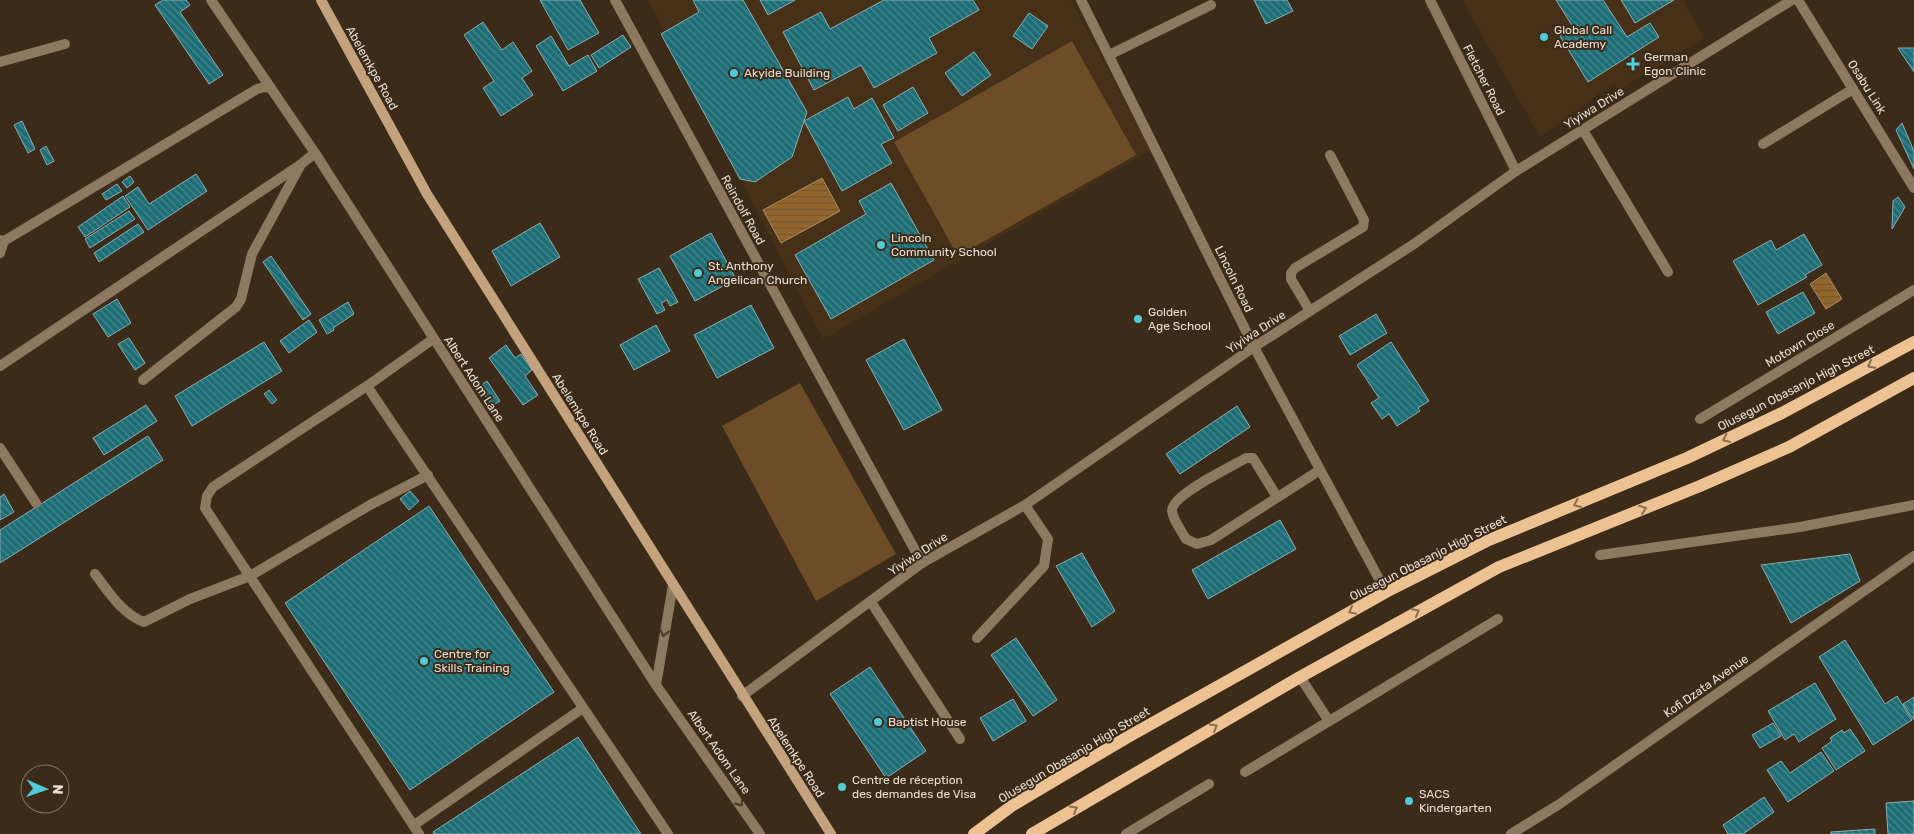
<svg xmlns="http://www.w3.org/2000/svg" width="1914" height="834" font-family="Rubik,sans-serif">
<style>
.built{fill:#463118}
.pitch{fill:#6c4d27}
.water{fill:url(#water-rules);stroke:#ad8a5e}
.building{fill:url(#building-back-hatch);stroke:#8bafb3}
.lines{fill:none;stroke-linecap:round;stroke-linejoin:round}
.lane{stroke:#8d7861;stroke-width:10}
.street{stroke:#8d7861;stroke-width:10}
.secondary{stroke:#c3a27d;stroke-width:10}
.primary{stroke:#edc292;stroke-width:12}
.oneway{stroke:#8b6f4f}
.oneway2{stroke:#473723}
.poi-dot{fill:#52cbd9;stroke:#3b2b18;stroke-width:2}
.labels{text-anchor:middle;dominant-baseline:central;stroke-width:4;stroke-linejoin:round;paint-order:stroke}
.poi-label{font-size:12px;fill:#e9dfd3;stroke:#3b2b18;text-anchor:start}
.street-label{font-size:12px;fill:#e9dfd3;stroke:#3b2b18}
</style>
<defs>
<pattern id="water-rules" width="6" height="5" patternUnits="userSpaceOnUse" patternTransform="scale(1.25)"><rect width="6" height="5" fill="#93662c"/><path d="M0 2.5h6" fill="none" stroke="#705635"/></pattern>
<pattern id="building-back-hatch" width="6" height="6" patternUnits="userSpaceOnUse" patternTransform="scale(1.25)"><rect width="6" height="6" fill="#1c6d75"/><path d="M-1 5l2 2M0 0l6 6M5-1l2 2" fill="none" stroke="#48888e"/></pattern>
</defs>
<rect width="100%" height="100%" fill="#3b2b18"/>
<!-- built -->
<g class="built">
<polygon points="648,0 1071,0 1150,150 823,339"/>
<polygon points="1462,0 1683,0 1704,38 1618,91 1614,83 1540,137"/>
</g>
<!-- pitch -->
<g class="pitch">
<polygon points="1072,41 1136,155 958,256 894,142"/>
<polygon points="800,383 896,554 816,601 722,426"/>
</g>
<!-- water -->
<g class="water">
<polygon points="822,178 840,211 781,243 763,210"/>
<polygon points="1826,273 1842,299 1826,309 1810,284"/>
</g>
<!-- building -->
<g class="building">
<polygon points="163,0 186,0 190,5 180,12 223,75 209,84 155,5"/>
<polygon points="540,0 580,0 599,33 568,50"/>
<polygon points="693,0 743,0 807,112 792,157 755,182 740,179 661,34 699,12"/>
<polygon points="760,0 795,0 768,15"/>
<polygon points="884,0 973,0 979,10 929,38 937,53 874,88 861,65 814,90 783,32 821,12 830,29"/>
<polygon points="1254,0 1287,0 1293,11 1266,24"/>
<polygon points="1556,0 1603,0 1627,37 1650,23 1659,37 1588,82 1560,36 1573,27"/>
<polygon points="1621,0 1674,0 1635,23"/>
<polygon points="1029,13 1048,26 1032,49 1013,36"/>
<polygon points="483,22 502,50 513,42 532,71 522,78 533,95 501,116 483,88 494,81 464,35"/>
<polygon points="623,35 631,47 599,68 591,55"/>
<polygon points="551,36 569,66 588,55 597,71 563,91 536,46"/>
<polygon points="1898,48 1914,48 1914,72"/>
<polygon points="974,52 991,75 962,96 945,73"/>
<polygon points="913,87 928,113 898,131 883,105"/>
<polygon points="848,97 854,109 872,98 894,138 881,144 892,163 842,191 804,121"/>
<polygon points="22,121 35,149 28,153 14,125"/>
<polygon points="1902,123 1914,151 1914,169 1896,130"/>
<polygon points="46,146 54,161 47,165 40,150"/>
<polygon points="196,174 207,191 148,230 125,196 138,187 149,204"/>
<polygon points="130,176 134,182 127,188 122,182"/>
<polygon points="891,183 934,260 831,319 795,255 866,214 859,201"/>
<polygon points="117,184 122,191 106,200 102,194"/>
<polygon points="123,196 130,207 85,237 78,227"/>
<polygon points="1898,197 1905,207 1892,229 1893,201"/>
<polygon points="129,211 135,219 90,248 85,239"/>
<polygon points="540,223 560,257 511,286 492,251"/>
<polygon points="138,224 144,232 99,262 94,253"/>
<polygon points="711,233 736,279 695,301 670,256"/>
<polygon points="1804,234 1822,265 1805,275 1807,277 1758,305 1733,261 1771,240 1776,250"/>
<polygon points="271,256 311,314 303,320 263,262"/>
<polygon points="659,268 678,302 670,306 667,300 661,303 665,310 657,314 638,279"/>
<polygon points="1803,292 1815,313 1778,334 1766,312"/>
<polygon points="117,299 131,323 108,337 93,314"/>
<polygon points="348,302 354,314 333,328 334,330 327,334 319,320"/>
<polygon points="751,305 774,348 717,378 694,335"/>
<polygon points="1376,314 1387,333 1350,355 1339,336"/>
<polygon points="309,320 317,332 289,353 280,341"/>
<polygon points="656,325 670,351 634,370 620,345"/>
<polygon points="129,338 145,363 135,370 118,344"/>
<polygon points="904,339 942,410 904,430 866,360"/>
<polygon points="264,342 282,371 192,426 175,396"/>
<polygon points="1391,342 1429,401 1418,408 1420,411 1397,426 1389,414 1382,419 1371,403 1379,398 1357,365"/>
<polygon points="506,345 515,358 521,354 532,370 525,376 538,395 523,405 489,358"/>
<polygon points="487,381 500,401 492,406 479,387"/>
<polygon points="269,390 277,400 272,404 264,394"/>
<polygon points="146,405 157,421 104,455 93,438"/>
<polygon points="1237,406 1250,427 1180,474 1166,454"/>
<polygon points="148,436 163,460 0,563 0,530"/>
<polygon points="410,491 419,501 409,510 400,499"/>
<polygon points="4,494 14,512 0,520 0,497"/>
<polygon points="429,506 554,692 410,790 285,603"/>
<polygon points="1280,520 1296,549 1208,599 1192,570"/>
<polygon points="1082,553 1115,611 1092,627 1056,566"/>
<polygon points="1850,554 1860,581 1791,623 1761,565"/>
<polygon points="1016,638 1057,700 1033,716 991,655"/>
<polygon points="1845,640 1885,704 1897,696 1912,720 1873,745 1819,657"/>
<polygon points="870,667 926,751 886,778 830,694"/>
<polygon points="1815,683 1836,719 1799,742 1794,734 1785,740 1768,711"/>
<polygon points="1914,697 1914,720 1903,704"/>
<polygon points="1013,699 1026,721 993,741 980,718"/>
<polygon points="1773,723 1781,736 1760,748 1752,735"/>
<polygon points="1850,729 1865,751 1836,770 1822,748 1832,741 1830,738 1842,730 1844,733"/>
<polygon points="578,737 641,834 434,834 433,832"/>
<polygon points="1821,752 1834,771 1788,802 1767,770 1781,761 1790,773"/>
<polygon points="1764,797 1774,812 1743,834 1728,834 1723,825"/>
<polygon points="1914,801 1914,834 1888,834 1886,803"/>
<polygon points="1875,829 1875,834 1831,834 1831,832"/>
</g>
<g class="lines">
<!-- lane -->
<g class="lane">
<polyline points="211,0 315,153 656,685"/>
<polyline points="1109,55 1211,5"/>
<polyline points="0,62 65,44"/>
<polyline points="0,240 4,241 19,232 257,89 264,87 271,88"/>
<polyline points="0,253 4,241"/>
<polyline points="1310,311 1291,279 1291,273 1295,268 1363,227 1364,220 1330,155"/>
<polyline points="0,366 300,165 315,153"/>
<polyline points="143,380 236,307 241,299 252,254 300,166"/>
<polyline points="367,386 668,834"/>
<polyline points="0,448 36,503"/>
<path d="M1277,497L1253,458H1246C1231,467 1171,495 1172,511C1173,520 1182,532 1186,539L1197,544L1211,540L1320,470"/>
<polyline points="1600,555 1800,527 1914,505"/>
<path d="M95,574C109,592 122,614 144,622L190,599L250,576L370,505L428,475"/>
<polyline points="871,602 960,739"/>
<polyline points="977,638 1044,566 1048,539 1025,505"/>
<polyline points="1300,677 1329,721"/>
<polyline points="1245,772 1498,619"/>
<polyline points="414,825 583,708"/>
<polyline points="419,834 205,508 207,496 213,487 367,386 433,339"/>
<polyline points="1126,834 1209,784"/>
</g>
<!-- street -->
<g class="street">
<polyline points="615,0 922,563"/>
<polyline points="1081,0 1254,347 1386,592"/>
<polyline points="1430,0 1516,171"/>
<polyline points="1798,0 1914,188"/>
<polyline points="1583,130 1668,272"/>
<polyline points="1763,144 1853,89"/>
<polyline points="1700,419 1914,290"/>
<polyline points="673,585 656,685 760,834"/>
<polyline points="742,696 922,563 1025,505 1254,347 1414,244 1516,171 1792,0"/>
<polyline points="1511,834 1558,805 1914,556"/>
</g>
<!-- secondary -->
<polyline class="secondary" points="321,0 427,194 831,834"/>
<!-- primary -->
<g class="primary">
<polyline points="974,834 1013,805 1126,738 1386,592 1489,540 1687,458 1782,413 1914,342"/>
<polyline points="1032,834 1300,677 1499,567 1700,486 1789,447 1914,378"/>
</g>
</g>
<!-- one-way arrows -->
<defs><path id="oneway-chevron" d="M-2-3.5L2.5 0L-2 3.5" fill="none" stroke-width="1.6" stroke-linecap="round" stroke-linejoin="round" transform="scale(1.25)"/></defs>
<g class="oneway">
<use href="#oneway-chevron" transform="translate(1871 365) rotate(152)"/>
<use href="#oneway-chevron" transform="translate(1726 439) rotate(155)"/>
<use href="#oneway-chevron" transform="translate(1577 504) rotate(157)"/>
<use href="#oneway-chevron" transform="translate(1643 509) rotate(-21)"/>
<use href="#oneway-chevron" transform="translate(1352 611) rotate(151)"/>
<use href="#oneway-chevron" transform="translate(1416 612) rotate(-28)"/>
<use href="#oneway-chevron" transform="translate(1214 727) rotate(-30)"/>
<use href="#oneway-chevron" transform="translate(1074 809) rotate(-30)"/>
</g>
<g class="oneway2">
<use href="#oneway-chevron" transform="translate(664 633) rotate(101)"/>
<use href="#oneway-chevron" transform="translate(740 803) rotate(55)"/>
</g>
<!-- markers -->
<g class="poi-dot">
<circle cx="1544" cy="37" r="5"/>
<path d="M1630.5 56.5h5v5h5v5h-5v5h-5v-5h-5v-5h5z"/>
<circle cx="734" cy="73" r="5"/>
<circle cx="881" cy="245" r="5"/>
<circle cx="698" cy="273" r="5"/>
<circle cx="1138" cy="319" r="5"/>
<circle cx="424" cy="661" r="5"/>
<circle cx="878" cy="722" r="5"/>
<circle cx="842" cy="787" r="5"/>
<circle cx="1409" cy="801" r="5"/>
</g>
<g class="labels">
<!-- poi labels -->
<g class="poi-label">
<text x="1554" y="30">Global Call<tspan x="1554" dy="14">Academy</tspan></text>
<text x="1644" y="57">German<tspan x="1644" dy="14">Egon Clinic</tspan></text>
<text x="744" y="73">Akyide Building</text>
<text x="891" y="238">Lincoln<tspan x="891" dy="14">Community School</tspan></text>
<text x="708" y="266">St. Anthony<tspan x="708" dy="14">Angelican Church</tspan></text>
<text x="1148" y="312">Golden<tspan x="1148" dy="14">Age School</tspan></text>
<text x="434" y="654">Centre for<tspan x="434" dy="14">Skills Training</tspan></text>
<text x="888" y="722">Baptist House</text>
<text x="852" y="780">Centre de réception<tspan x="852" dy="14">des demandes de Visa</tspan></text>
<text x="1419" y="794">SACS<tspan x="1419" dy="14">Kindergarten</tspan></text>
</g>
<!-- street labels -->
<g class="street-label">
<text transform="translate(372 68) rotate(61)">Abelemkpe Road</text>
<text transform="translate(1484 80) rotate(63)">Fletcher Road</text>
<text transform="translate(1867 87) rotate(58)">Osabu Link</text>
<text transform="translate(1594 108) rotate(-32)">Yiyiwa Drive</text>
<text transform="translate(743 210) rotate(61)">Reindolf Road</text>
<text transform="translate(1234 279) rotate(64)">Lincoln Road</text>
<text transform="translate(1256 332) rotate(-33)">Yiyiwa Drive</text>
<text transform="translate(1800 344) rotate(-31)">Motown Close</text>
<text transform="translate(474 379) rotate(57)">Albert Adom Lane</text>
<text transform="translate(1796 388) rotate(-27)">Olusegun Obasanjo High Street</text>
<text transform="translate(580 414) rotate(58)">Abelemkpe Road</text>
<text transform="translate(918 554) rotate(-33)">Yiyiwa Drive</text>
<text transform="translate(1428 558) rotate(-27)">Olusegun Obasanjo High Street</text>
<text transform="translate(1706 686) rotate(-35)">Kofi Dzata Avenue</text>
<text transform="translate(719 752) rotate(55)">Albert Adom Lane</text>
<text transform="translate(1074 755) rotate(-31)">Olusegun Obasanjo High Street</text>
<text transform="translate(796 757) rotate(57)">Abelemkpe Road</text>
</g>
</g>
<!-- north arrow -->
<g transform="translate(45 789) rotate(92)"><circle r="24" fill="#3b2b18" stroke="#817363"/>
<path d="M0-4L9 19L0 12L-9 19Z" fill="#52cbd9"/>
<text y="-8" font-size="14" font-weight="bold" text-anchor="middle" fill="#e9dfd3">N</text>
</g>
</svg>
